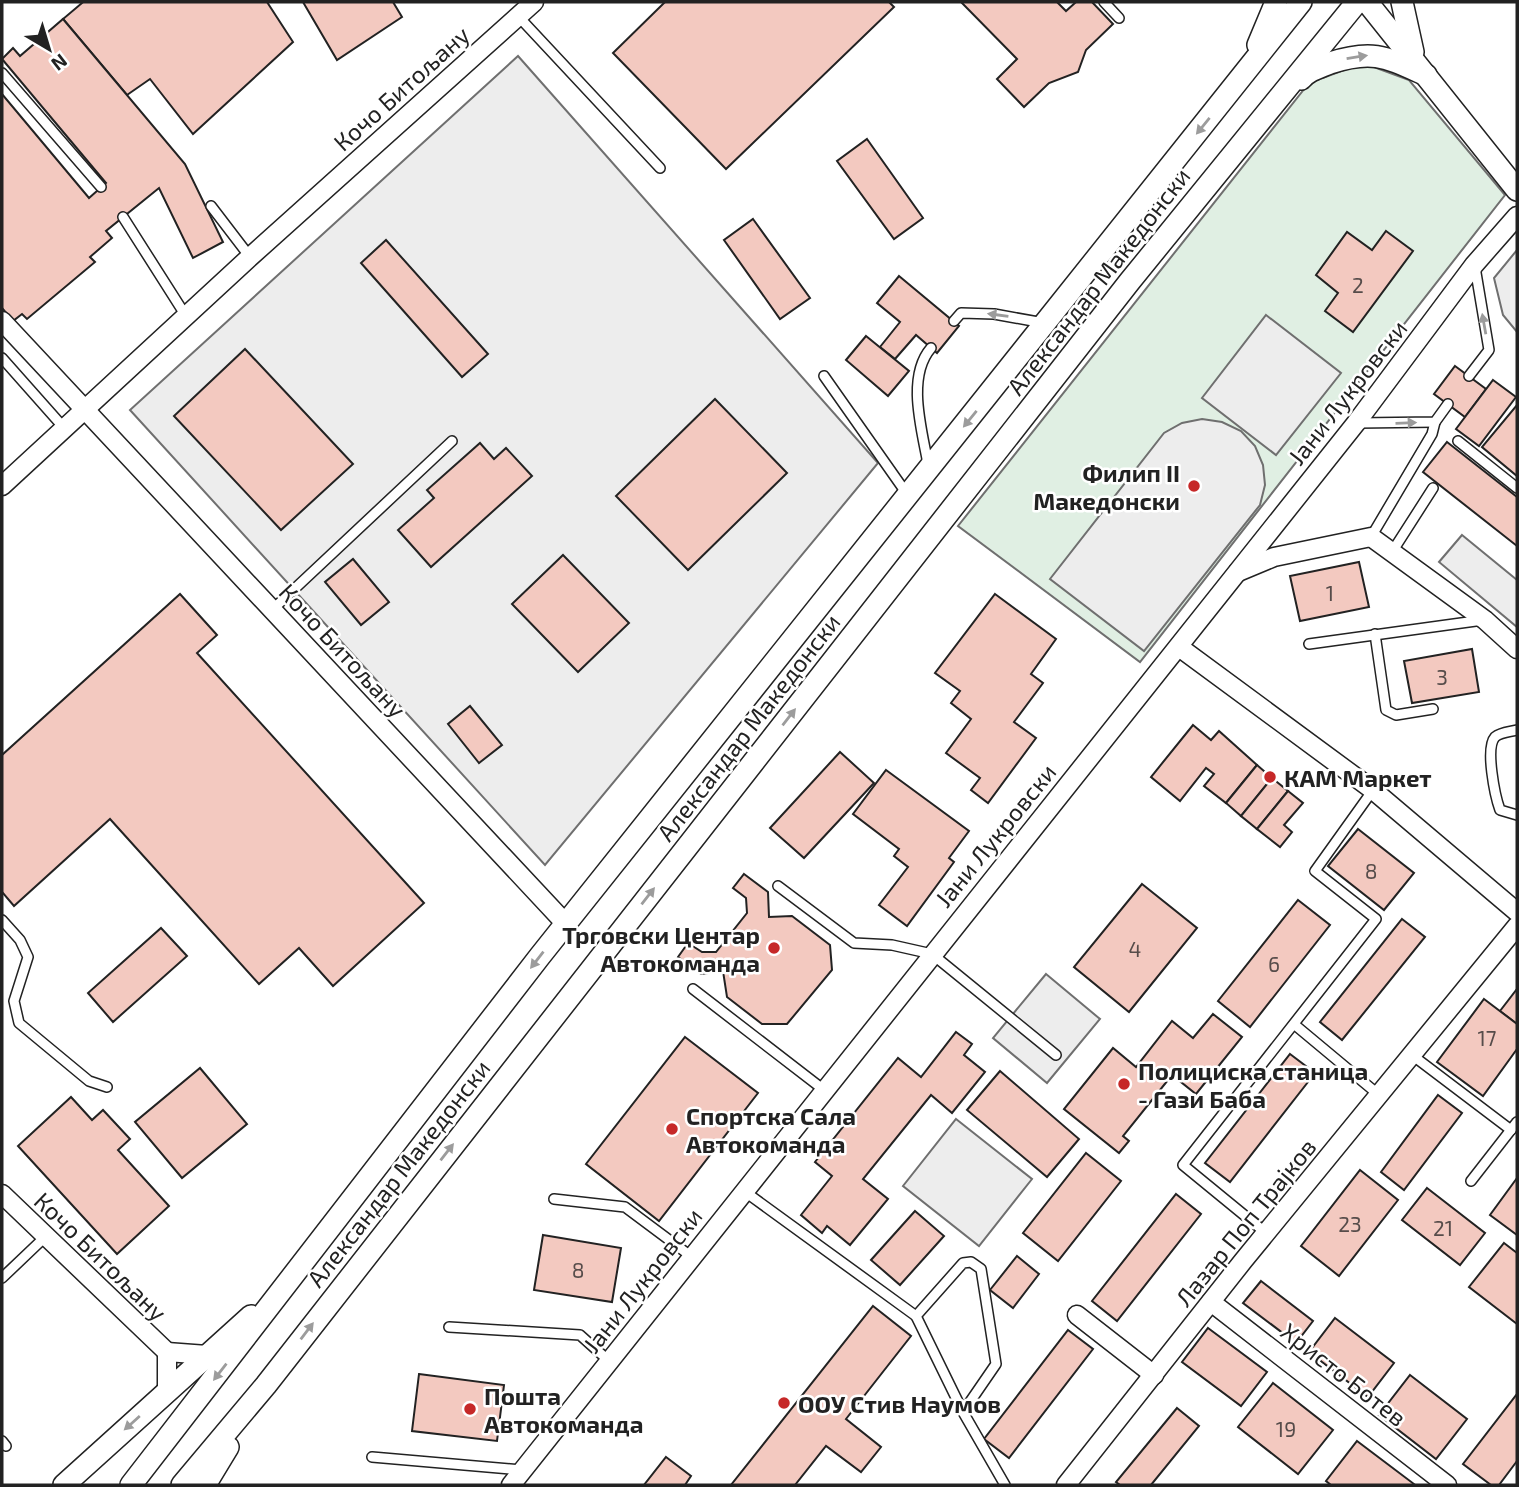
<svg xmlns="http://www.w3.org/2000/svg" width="1519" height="1487" font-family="'Exo 2',sans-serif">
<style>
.green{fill:#e0efe3;stroke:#6f6f6f;stroke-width:2}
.parking{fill:#ededed;stroke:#6f6f6f;stroke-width:2}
.building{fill:#f3c9c0;stroke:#222;stroke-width:2}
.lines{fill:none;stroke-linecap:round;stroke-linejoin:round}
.service-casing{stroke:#222;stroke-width:12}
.minor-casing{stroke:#222;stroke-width:21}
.tertiary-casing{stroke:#222;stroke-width:24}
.service{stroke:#fff;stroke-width:9}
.minor{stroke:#fff;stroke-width:18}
.tertiary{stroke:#fff;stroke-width:21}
.oneway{fill:#9c9c9c}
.poi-dot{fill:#c62828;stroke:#fff;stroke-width:2.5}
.labels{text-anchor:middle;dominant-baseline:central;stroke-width:5;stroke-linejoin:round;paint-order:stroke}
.number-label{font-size:21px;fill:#564c4a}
.street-label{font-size:24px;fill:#222;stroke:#fff}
.poi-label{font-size:24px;font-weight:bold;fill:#222;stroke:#fff;text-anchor:start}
</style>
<rect width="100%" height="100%" fill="#fff"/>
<!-- green -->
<polygon class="green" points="1363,63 1409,80 1505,195 1140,662 958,526 1309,83"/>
<!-- parking -->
<g class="parking">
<polygon points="518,56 878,463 545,865 130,410"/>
<polygon points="1517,250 1517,332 1503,315 1494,278"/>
<polygon points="1266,315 1341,373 1276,455 1202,398"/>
<polygon points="1202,419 1222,422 1241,431 1255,446 1263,465 1265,485 1260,505 1144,651 1050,579 1164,433 1182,423"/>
<polygon points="1462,535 1517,580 1517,627 1439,562"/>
<polygon points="1046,974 1100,1019 1047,1083 993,1038"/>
<polygon points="956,1119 1032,1179 979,1246 903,1186"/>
</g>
<!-- building -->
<g class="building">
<polygon points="80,2 267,2 293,42 193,134 150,79 127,95 63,19 82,3"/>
<polygon points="303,2 393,2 402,17 337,60"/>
<polygon points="665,2 889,2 894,7 726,169 613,53"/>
<polygon points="961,2 1057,2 1066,11 1076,2 1092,2 1113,24 1086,50 1078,72 1049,83 1024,107 997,79 1017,59"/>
<polygon points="63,19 185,164 223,242 193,258 159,188 106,231 112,238 90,257 95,262 27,319 22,314 13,321 2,308 2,94 89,198 106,183 2,59 13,48 20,56"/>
<polygon points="867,139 923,218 894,239 837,161"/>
<polygon points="753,219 810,298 780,319 724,240"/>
<polygon points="1386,231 1413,251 1353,332 1325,311 1338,293 1316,275 1347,232 1372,250"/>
<polygon points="386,240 488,354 462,377 361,263"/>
<polygon points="899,276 959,326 937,353 916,335 895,359 880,347 900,322 877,303"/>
<polygon points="866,336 909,371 888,396 846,360"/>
<polygon points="245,349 353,464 281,530 174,416"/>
<polygon points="1455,366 1486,389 1465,417 1434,394"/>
<polygon points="1493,380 1516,397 1479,446 1456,429"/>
<polygon points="715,399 787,473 688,570 616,496"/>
<polygon points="1517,405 1517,476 1482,447"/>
<polygon points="1447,442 1517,497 1517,546 1423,472"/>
<polygon points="480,443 494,459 506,448 532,476 431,567 398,530 434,498 427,490"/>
<polygon points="563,555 629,623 578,672 512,604"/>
<polygon points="353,559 389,602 361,625 325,582"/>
<polygon points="1359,562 1369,607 1300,621 1290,576"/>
<polygon points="180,594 217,635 197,653 424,903 333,986 299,948 259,984 110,819 14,906 2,892 2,755"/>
<polygon points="995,594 1056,639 1031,674 1043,683 1014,722 1036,738 988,803 971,790 980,778 946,753 971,719 951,703 960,691 935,673"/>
<polygon points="1472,649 1479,692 1412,703 1404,661"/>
<polygon points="470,706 502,745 479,763 448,724"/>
<polygon points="1193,725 1211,740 1219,731 1257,765 1226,803 1204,786 1214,774 1206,768 1180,801 1151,777"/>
<polygon points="840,752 874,783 804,858 770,828"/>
<polygon points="1257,765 1272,778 1241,816 1226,803"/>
<polygon points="886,770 969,831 949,858 954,862 907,926 879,905 908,867 894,856 899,849 853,814"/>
<polygon points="1272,778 1288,791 1257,829 1241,816"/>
<polygon points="1288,791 1303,803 1284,825 1292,832 1280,847 1257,829"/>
<polygon points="1358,829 1414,873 1384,910 1328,866"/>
<polygon points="744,874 768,892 769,917 792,916 830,945 832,970 787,1024 762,1024 727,997 723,971 701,974 678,957 688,943 702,952 716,952 747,913 746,898 733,888"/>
<polygon points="1142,884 1197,928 1129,1012 1074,967"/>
<polygon points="1298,900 1330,925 1250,1027 1218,1001"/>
<polygon points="1402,919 1425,937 1342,1040 1320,1022"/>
<polygon points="161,928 187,956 113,1022 88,993"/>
<polygon points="1517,989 1517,1024 1500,1011"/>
<polygon points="1484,999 1517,1024 1517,1049 1483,1096 1437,1062"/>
<polygon points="1213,1014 1242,1037 1196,1094 1172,1075 1123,1136 1129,1141 1119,1153 1064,1109 1113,1048 1136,1067 1172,1021 1193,1038"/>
<polygon points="956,1032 972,1044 964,1055 985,1072 952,1113 931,1095 863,1179 888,1199 850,1245 827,1226 822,1233 801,1215 832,1176 815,1162 898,1058 921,1077"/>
<polygon points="685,1037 758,1093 659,1221 586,1164"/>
<polygon points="1290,1054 1315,1073 1230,1182 1205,1163"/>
<polygon points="200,1068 247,1124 182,1178 135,1122"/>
<polygon points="1000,1071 1079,1139 1047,1177 967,1110"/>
<polygon points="1438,1095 1462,1113 1404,1190 1381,1172"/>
<polygon points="71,1097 92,1120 103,1110 130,1139 118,1150 169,1206 117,1254 18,1146"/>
<polygon points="1086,1153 1121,1181 1058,1261 1023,1233"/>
<polygon points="1360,1170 1398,1200 1339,1276 1301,1246"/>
<polygon points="1517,1178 1517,1235 1490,1215"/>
<polygon points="1427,1188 1485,1233 1460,1265 1402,1220"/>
<polygon points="1176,1194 1201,1214 1117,1321 1092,1301"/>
<polygon points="915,1211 944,1236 900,1285 871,1260"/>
<polygon points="543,1235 621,1248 612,1302 534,1290"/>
<polygon points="1504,1243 1517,1253 1517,1324 1469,1287"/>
<polygon points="1017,1256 1039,1274 1013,1308 990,1290"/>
<polygon points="1261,1281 1313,1321 1296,1343 1243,1303"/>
<polygon points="873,1306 911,1336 846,1419 881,1447 861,1472 826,1446 795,1485 731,1485"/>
<polygon points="1335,1318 1394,1363 1368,1397 1309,1352"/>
<polygon points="1208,1328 1267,1372 1241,1406 1182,1362"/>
<polygon points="1068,1330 1093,1349 1009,1458 984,1439"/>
<polygon points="419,1374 504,1385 497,1441 412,1431"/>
<polygon points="1410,1375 1467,1419 1436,1459 1379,1415"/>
<polygon points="1273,1383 1333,1430 1298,1474 1238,1427"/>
<polygon points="1517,1394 1517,1461 1499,1485 1491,1485 1463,1464"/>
<polygon points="1177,1408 1199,1426 1151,1485 1120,1485 1116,1482"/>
<polygon points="1357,1441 1414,1484 1413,1485 1331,1485 1326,1481"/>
<polygon points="666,1457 691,1476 685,1485 644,1485"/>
</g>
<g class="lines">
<!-- service casing -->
<g class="service-casing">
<g id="service">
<polyline points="1104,2 1119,18"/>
<polyline points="518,16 660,168"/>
<polyline points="2,73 101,187"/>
<polyline points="211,206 250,257"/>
<polyline points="123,217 186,316"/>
<polyline points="954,321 961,313 994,314 1044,323"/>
<polyline points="2,358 65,429"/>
<polyline points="824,376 907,494"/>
<polyline points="1469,376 1489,350 1475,267"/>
<polyline points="1358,423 1435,422 1448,404"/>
<polyline points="1458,441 1517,488"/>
<path d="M928,464C922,430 906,377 931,348"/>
<polyline points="1371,537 1432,434 1435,422"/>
<polyline points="1392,552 1433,488"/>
<polyline points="272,610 452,441"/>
<polyline points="1375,634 1386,710 1396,715 1433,709"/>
<polyline points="1309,644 1483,620"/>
<path d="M1517,730C1510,732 1501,732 1495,737C1485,748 1495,796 1500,810L1517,815"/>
<polyline points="778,886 854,943 892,945 932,954 1056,1055"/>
<polyline points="2,920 20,940 28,957 14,1001 19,1023 89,1081 107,1087"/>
<polyline points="693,989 824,1090"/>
<polyline points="1295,1025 1379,1095"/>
<polyline points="1412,1055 1511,1130"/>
<polyline points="1471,1181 1517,1122"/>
<polyline points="744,1191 916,1316"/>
<polyline points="554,1199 625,1207 692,1257"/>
<polyline points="1266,1233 1183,1165 1376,919 1315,871 1373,790"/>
<polyline points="2,1278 45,1237"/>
<polyline points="449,1327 580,1335 609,1361"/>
<polyline points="963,1412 996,1364 981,1269 971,1262 963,1263 916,1316 963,1412 1005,1485"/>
<polyline points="2,1441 6,1446"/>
<polyline points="372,1457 521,1470"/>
</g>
</g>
<!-- minor casing -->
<g class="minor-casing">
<g id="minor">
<polyline points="2,321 566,924"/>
<polyline points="2,486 250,257 534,2"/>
<polyline points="1238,572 1274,557 1371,537 1485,620 1517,649"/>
<polyline points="1179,647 1373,790 1517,912"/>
<polyline points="2,1194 167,1352"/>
<polyline points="1211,1302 1447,1485"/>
<polyline points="1077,1315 1154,1375"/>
<polyline points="167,1352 207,1355"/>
<polyline points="167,1352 167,1391"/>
<polyline points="511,1485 1356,423 1474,265 1517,216"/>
<polyline points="1066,1485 1243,1261 1517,926"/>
</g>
</g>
<!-- tertiary casing -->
<g class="tertiary-casing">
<g id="tertiary">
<polyline points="1367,2 1517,190"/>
<polyline points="1402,2 1413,52"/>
<polyline points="1258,45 1276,2"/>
<path d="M1301,79C1309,70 1318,68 1330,63C1373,49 1386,57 1426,75"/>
<polyline points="64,1485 251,1316"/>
<polyline points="131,1485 540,956 1301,2"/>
<polyline points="182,1485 266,1385 1130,281 1357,2"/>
<polyline points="205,1485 228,1447"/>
</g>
</g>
<!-- service -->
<use href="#service" class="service"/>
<!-- minor -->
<use href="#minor" class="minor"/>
<!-- tertiary -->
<use href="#tertiary" class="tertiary"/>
</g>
<!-- one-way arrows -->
<defs><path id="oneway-solid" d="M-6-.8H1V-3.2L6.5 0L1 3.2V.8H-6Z" transform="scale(1.75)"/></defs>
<g class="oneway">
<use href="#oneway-solid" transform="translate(1357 57) rotate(-9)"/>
<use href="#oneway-solid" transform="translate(1203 126) rotate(129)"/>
<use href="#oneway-solid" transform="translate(998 315) rotate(-172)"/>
<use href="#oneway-solid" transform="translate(1484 324) rotate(-100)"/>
<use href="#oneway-solid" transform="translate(970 419) rotate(129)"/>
<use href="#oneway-solid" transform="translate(1406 423) rotate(-2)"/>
<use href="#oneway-solid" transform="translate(789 717) rotate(-52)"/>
<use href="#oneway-solid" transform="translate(648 896) rotate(-52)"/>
<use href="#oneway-solid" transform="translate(537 960) rotate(128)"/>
<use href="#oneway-solid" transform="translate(447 1152) rotate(-52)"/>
<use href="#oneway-solid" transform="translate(307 1331) rotate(-53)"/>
<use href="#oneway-solid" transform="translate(220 1372) rotate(128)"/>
<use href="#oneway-solid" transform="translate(132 1423) rotate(138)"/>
</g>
<!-- markers -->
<g class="poi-dot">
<circle cx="1194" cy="486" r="7"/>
<circle cx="1270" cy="777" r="7"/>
<circle cx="774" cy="948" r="7"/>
<circle cx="1124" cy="1084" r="7"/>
<circle cx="672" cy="1129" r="7"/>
<circle cx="784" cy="1403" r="7"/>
<circle cx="470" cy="1409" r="7"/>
</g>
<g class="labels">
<!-- number labels -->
<g class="number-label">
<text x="1358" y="284">2</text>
<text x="1330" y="592">1</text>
<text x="1442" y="676">3</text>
<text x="1371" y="870">8</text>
<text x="1135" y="948">4</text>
<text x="1274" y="963">6</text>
<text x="1487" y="1037">17</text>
<text x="1350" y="1223">23</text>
<text x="1443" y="1227">21</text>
<text x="578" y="1269">8</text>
<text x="1286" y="1428">19</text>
</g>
<!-- street labels -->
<g class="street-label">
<text transform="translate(401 88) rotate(-42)">Кочо Битољану</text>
<text transform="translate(1098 281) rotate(-52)">Александар Македонски</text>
<text transform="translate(1347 392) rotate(-52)">Јани Лукровски</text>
<text transform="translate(343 650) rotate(47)">Кочо Битољану</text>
<text transform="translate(748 727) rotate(-52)">Александар Македонски</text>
<text transform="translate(995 835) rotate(-51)">Јани Лукровски</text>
<text transform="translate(398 1173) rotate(-52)">Александар Македонски</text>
<text transform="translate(1245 1222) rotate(-51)">Лазар Поп Трајков</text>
<text transform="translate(101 1256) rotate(44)">Кочо Битољану</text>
<text transform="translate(642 1280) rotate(-52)">Јани Лукровски</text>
<text transform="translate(1344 1374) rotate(38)">Христо Ботев</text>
</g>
<!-- poi labels -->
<g class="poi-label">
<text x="1180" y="472" text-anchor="end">Филип II<tspan x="1180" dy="28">Македонски</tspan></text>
<text x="1284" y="777">КАМ Маркет</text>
<text x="760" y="934" text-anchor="end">Трговски Центар<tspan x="760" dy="28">Автокоманда</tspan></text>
<text x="1138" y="1070">Полициска станица<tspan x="1138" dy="28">- Гази Баба</tspan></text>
<text x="686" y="1115">Спортска Сала<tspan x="686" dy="28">Автокоманда</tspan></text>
<text x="484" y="1395">Пошта<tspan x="484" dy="28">Автокоманда</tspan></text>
<text x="798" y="1403">ООУ Стив Наумов</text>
</g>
</g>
<!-- border -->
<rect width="1519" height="1487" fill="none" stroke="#222222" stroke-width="7"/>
<!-- north arrow -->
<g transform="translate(49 49) rotate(142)" stroke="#ffffff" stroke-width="5" paint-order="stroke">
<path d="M0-5L12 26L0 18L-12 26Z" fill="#222222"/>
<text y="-10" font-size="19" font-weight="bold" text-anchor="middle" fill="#222222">N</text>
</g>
</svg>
